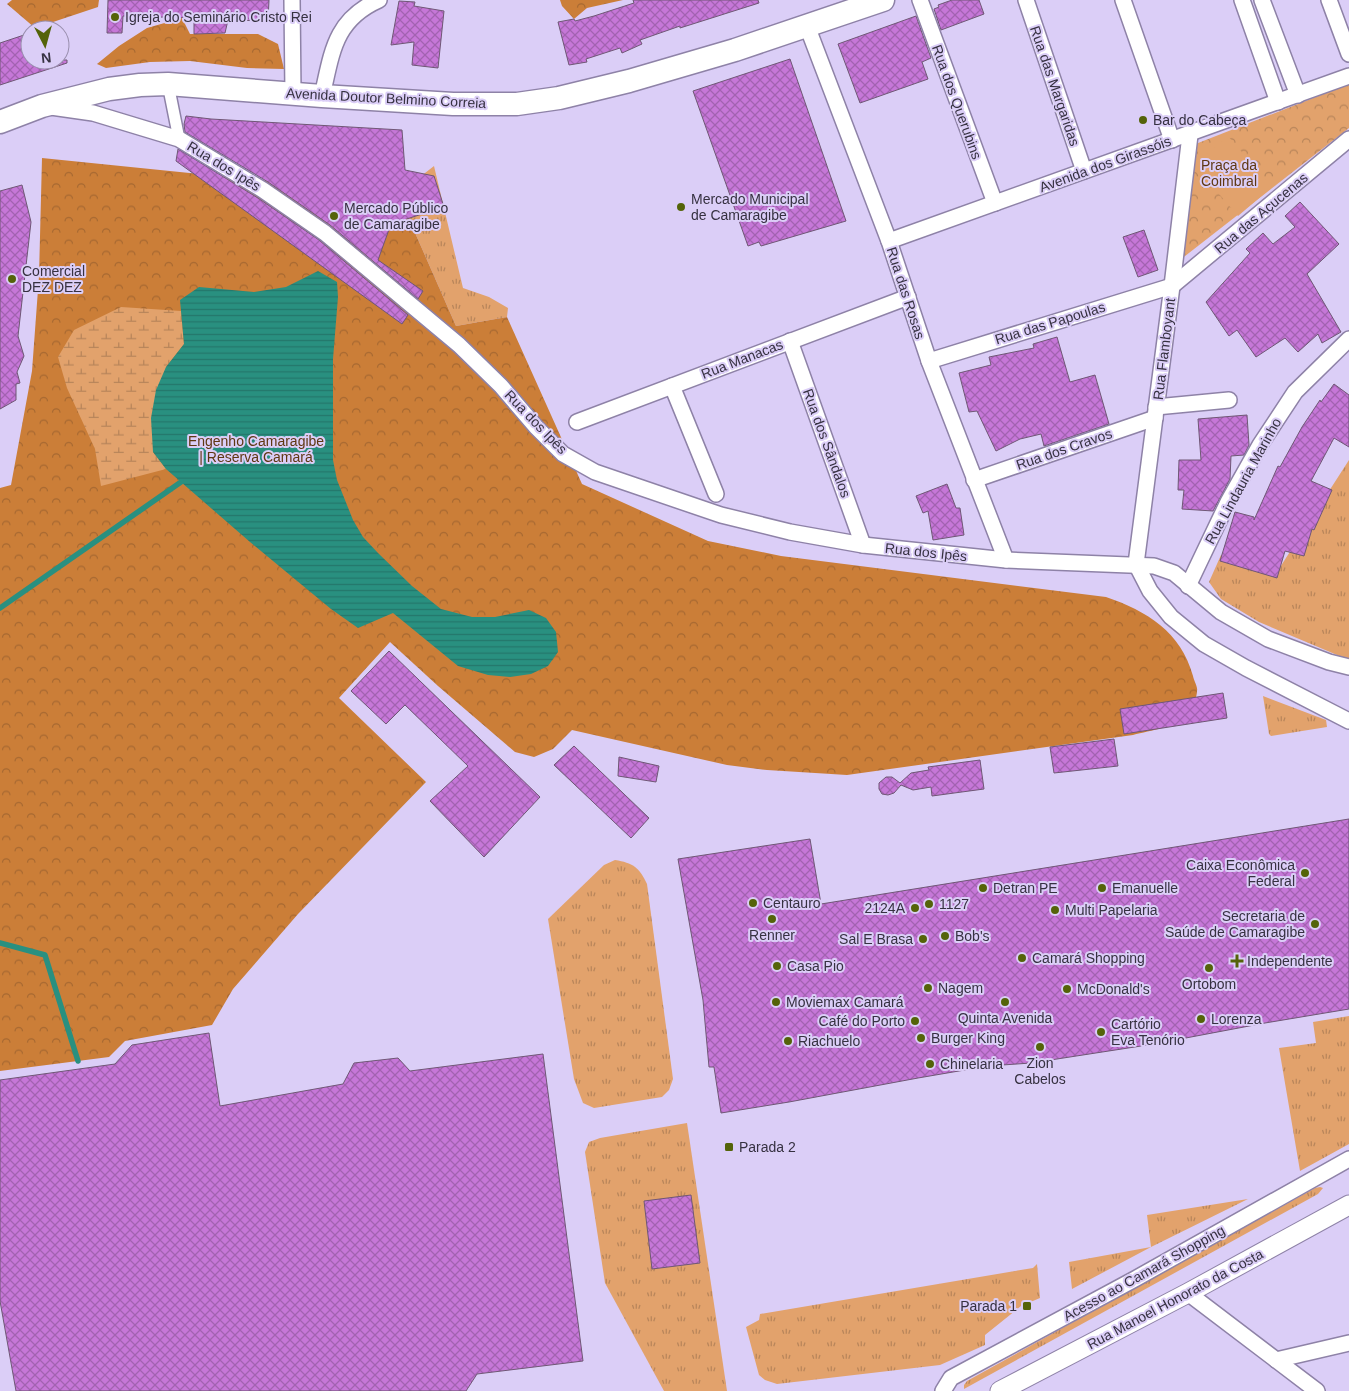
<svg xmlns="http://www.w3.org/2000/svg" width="1349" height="1391" font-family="Helvetica,sans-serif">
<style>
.grass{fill:url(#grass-tufts)}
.forest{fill:url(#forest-crowns)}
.wetland{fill:url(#wetland-marsh)}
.park{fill:url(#park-crowns)}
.pitch{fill:#e2a26c}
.water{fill:url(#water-rules)}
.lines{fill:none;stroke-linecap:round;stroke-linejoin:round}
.stream{stroke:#299080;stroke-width:5.5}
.building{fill:url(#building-cross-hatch);stroke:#6f5775}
.pedestrian-casing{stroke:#8e82a7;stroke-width:14}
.minor-casing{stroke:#8e82a7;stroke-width:18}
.tertiary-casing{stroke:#8e82a7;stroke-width:21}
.primary-casing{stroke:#8e82a7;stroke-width:25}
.pedestrian{stroke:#fff;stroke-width:11}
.minor{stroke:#fff;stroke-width:15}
.tertiary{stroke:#fff;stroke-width:19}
.primary{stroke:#fff;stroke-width:22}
.poi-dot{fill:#546309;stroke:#dbcef7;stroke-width:2}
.labels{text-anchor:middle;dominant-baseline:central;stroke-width:4;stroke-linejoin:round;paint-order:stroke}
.poi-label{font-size:14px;fill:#363141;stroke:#dbcef7;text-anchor:start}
.street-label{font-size:14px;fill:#363141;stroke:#dbcef7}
.park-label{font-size:14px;fill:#5f3712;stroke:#dbcef7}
</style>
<defs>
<pattern id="grass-tufts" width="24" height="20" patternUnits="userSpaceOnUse" patternTransform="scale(1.25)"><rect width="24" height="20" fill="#e2a26c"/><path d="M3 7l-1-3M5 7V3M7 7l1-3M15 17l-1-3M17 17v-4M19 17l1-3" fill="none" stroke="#b8855a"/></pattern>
<pattern id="forest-crowns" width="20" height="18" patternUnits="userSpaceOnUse" patternTransform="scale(1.25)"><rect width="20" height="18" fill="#cb7e38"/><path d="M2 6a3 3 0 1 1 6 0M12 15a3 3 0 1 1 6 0" fill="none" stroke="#a66831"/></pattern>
<pattern id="wetland-marsh" width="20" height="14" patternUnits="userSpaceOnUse" patternTransform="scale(1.25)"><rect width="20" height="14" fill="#e2a26c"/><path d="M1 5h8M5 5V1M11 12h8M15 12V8" fill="none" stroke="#b8855a"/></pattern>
<pattern id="park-crowns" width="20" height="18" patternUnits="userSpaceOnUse" patternTransform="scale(1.25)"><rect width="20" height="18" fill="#e2a26c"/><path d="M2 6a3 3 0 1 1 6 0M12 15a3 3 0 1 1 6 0" fill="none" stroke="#b8855a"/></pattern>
<pattern id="water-rules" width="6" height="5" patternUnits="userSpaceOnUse" patternTransform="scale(1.25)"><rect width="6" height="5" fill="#299080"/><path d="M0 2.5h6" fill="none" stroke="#24766a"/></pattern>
<pattern id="building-cross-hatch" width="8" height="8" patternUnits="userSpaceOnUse" patternTransform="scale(1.25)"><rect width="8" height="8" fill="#c677d8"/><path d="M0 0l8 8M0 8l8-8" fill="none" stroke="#a262b1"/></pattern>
</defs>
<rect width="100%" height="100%" fill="#dbcef7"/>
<!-- grass -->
<g class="grass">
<polygon points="434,166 463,288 489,297 508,308 507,317 456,326 398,194"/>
<polygon points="1349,460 1349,660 1259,622 1221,599 1209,582 1221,555 1275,575"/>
<polygon points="1263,696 1326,720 1327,727 1271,736 1269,734"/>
<path d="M615,860C633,863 639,867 647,884L673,1079L669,1090L662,1097L594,1108L583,1103L574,1079L548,919L604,865Z"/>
<polygon points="1349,1016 1349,1144 1300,1171 1279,1048 1316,1043 1313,1022"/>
<polygon points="687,1123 727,1391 664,1391 605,1283 585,1152 589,1142 600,1138"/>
<polygon points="1320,1187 1323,1188 1318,1194 964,1389 964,1385 967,1381 1315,1188"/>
<polygon points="1248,1199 1151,1247 1072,1289 1069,1262 1151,1247 1147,1215"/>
<polygon points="1037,1264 1040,1298 1021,1306 985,1335 985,1345 940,1365 777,1384 765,1380 759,1375 746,1327 759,1320 760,1314 1033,1268"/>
</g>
<!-- forest -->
<g class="forest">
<polygon points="12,0 99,0 98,7 35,28 7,4"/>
<polygon points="560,0 623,0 587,8 574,19 562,6"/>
<polygon points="182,18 190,34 258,34 278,44 284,69 247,68 190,61 150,62 106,68 97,64 119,46 147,28"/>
<path d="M42,158L398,194L456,326L507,317L582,484L708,541L781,556L1106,597C1147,611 1181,632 1193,676C1194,681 1198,687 1197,691C1197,696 1193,709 1190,713C1176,728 1151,730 1133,735L847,775L767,770L727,765L572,730L553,749L534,757L515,752L438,686L390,642L339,698L426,782L298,914L233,989L212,1025L125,1041L109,1057L0,1071V488L11,485L32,371L39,276Z"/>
</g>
<!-- wetland -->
<polygon class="wetland" points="121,307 181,311 184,344 166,367 153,452 166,469 101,486 95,449 67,388 58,357 74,330"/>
<!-- park -->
<polygon class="park" points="1349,84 1349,128 1180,260 1193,145"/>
<!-- pitch -->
<polygon class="pitch" points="1228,136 1272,187 1238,216 1194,165"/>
<!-- water -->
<polygon class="water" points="318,271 337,282 338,297 333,359 333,460 337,480 353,520 363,537 378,553 412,586 441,609 472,617 495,617 529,610 546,618 556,632 558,652 548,666 531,674 510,677 488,675 458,666 393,613 358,628 331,609 250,542 166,469 153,452 151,418 156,390 166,367 184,344 180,300 199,287 254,292 286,287"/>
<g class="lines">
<!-- stream -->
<g class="stream">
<polyline points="0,608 181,482"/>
<polyline points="0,943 45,955 78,1061"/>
</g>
</g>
<!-- building -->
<g class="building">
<polygon points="108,0 269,0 268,21 228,20 225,33 194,34 194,18 123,16 122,33 107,33"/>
<polygon points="633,0 758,0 759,3 680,28 680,26 640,40 642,44 622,53 620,48 586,59 587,62 569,65 558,22 574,19 575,21 594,16 634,3"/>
<polygon points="952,0 979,0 984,14 941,30 934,9 939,7 938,5"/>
<polygon points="399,1 415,2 414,6 444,11 438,68 412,65 414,42 391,45"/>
<polygon points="916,16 931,58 922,62 928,79 860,103 838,44"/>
<polygon points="30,33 30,60 67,60 67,63 0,85 0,43"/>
<polygon points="790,59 846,221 761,246 759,242 748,246 693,91"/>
<polygon points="186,116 211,119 402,130 405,170 434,176 444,207 391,224 378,260 423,291 418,299 330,225 268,182 185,132 184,124"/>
<polygon points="178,149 258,198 319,240 408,315 402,324 176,161"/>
<polygon points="22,185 31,222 18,336 24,356 17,372 20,383 16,384 16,400 0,409 0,191"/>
<polygon points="1300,202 1339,244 1307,274 1341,332 1322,343 1318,334 1298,352 1285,338 1256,357 1237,330 1229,336 1206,302 1250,253 1246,249 1263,233 1273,244 1295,227 1285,216"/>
<polygon points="1144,230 1158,270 1138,277 1123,237"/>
<polygon points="1057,337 1070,382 1095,375 1109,424 1044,446 1041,434 1020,439 996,451 977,411 969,412 959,373 991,365 989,357 1034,348 1033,344"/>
<polygon points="1334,384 1349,395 1349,447 1334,438 1311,481 1332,490 1314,530 1312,529 1304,556 1285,551 1277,578 1220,561 1235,512 1254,517 1254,520 1278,466 1280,467 1302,427 1320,400 1321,402"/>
<polygon points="1247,415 1249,445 1244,455 1231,456 1230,479 1213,511 1182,509 1184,490 1178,490 1179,460 1201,460 1198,419"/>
<polygon points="947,484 956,508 960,508 964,535 933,540 928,511 923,513 916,496"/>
<polygon points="389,651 540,797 484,857 430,801 468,766 405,705 386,724 351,691"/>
<polygon points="1223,693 1227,718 1124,734 1120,709"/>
<polygon points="1114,739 1118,766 1054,773 1050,747"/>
<polygon points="574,746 649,818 631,838 554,765"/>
<polygon points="619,757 659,766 656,782 618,776"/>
<polygon points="980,760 984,789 932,796 931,787 913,790 901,785 894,793 888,795 882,794 879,789 879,783 886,777 892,777 900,783 911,773 929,770 928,767"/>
<polygon points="1349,819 1349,1009 1265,1023 1154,1044 1031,1063 988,1066 918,1078 789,1102 721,1113 714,1067 709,1067 703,1000 678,859 810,839 821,904"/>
<polygon points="209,1033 220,1106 343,1084 354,1063 398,1058 410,1071 543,1054 583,1361 477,1374 466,1391 16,1391 0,1301 0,1080 115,1064 132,1045"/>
<polygon points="691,1195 700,1263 652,1269 644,1201"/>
</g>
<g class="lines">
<!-- pedestrian casing -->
<g class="pedestrian-casing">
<polyline id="pedestrian" points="168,84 179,139"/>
</g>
<!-- minor casing -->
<g class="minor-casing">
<g id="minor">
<polyline points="292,0 293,93"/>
<polyline points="920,0 995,203"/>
<polyline points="1026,0 1084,171"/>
<polyline points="1123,0 1172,140"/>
<polyline points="1242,0 1278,102"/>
<polyline points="1262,0 1298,95"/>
<polyline points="1329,0 1349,54"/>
<polyline points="807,26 889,241 929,361 1006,560"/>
<path d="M322,96C332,53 334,20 379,0"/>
<polyline points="51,107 93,113 179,139 263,190 325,233 459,345 501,386 536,427 563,454 595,472 721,515 790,532 863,545 1006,560 1154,566 1174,573 1221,612 1268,639 1329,662 1349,667"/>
<polyline points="889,241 1349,76"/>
<polyline points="790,341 863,545"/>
<polyline points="929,361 1172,286 1349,139"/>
<polyline points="672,386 716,494"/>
<polyline points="1156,407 1229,400"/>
<polyline points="577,422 908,297"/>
<polyline points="974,480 1155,418"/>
<polyline points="1136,564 1172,286 1190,135"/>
<polyline points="1136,564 1150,591 1171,617 1204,644 1246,668 1349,721"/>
<polyline points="1188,586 1228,502 1260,445 1295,392 1349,339"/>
<polyline points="1188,1293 1317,1391"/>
<polyline points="1276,1360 1349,1343"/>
<polyline points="943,1391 951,1378 1135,1279 1349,1159"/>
</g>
</g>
<!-- tertiary casing -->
<g class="tertiary-casing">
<polyline id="tertiary" points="1000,1391 1188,1293 1349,1205"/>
</g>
<!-- primary casing -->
<g class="primary-casing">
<polyline id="primary" points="0,122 42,106 109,89 140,85 168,84 322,96 453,104 517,104 559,98 629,81 735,50 883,0"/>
</g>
<!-- pedestrian -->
<use href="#pedestrian" class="pedestrian"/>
<!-- minor -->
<use href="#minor" class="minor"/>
<!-- tertiary -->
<use href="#tertiary" class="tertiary"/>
<!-- primary -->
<use href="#primary" class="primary"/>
</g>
<!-- markers -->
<g class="poi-dot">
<circle cx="115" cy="17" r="5"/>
<circle cx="1143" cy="120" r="5"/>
<circle cx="681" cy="207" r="5"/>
<circle cx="334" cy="216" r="5"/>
<circle cx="12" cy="279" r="5"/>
<circle cx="1305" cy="873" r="5"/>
<circle cx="983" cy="888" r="5"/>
<circle cx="1102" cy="888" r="5"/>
<circle cx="753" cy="903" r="5"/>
<circle cx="929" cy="904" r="5"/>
<circle cx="915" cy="908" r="5"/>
<circle cx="1055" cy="910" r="5"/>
<circle cx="772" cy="919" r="5"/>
<circle cx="1315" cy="924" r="5"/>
<circle cx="945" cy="936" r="5"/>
<circle cx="923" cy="939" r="5"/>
<circle cx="1022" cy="958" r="5"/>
<path d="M1234.5 953.5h5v5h5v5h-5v5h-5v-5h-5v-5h5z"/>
<circle cx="777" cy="966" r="5"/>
<circle cx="1209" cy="968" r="5"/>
<circle cx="928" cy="988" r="5"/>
<circle cx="1067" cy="989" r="5"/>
<circle cx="776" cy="1002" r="5"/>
<circle cx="1005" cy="1002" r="5"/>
<circle cx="1201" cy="1019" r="5"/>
<circle cx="915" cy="1021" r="5"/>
<circle cx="1101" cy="1032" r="5"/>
<circle cx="921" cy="1038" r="5"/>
<circle cx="788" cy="1041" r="5"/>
<circle cx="1040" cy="1047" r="5"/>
<circle cx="930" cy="1064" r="5"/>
<rect x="724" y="1142" width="10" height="10" rx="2.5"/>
<rect x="1022" y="1301" width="10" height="10" rx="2.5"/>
</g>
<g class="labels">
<!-- poi labels -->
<g class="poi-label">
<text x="125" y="17">Igreja do Seminário Cristo Rei</text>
<text x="1153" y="120">Bar do Cabeça</text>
<text x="691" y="199">Mercado Municipal<tspan x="691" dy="16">de Camaragibe</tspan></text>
<text x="344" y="208">Mercado Público<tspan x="344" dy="16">de Camaragibe</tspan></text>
<text x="22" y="271">Comercial<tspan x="22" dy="16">DEZ DEZ</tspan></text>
<text x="1295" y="865" text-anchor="end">Caixa Econômica<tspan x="1295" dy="16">Federal</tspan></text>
<text x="993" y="888">Detran PE</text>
<text x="1112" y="888">Emanuelle</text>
<text x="763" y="903">Centauro</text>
<text x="939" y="904">1127</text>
<text x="905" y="908" text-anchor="end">2124A</text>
<text x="1065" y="910">Multi Papelaria</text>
<text x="1305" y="916" text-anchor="end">Secretaria de<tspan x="1305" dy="16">Saúde de Camaragibe</tspan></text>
<text x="772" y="935" text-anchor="middle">Renner</text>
<text x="955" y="936">Bob's</text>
<text x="913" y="939" text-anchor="end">Sal E Brasa</text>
<text x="1032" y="958">Camará Shopping</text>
<text x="1247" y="961">Independente</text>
<text x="787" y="966">Casa Pio</text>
<text x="1209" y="984" text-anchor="middle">Ortobom</text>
<text x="938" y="988">Nagem</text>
<text x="1077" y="989">McDonald's</text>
<text x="786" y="1002">Moviemax Camará</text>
<text x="1005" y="1018" text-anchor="middle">Quinta Avenida</text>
<text x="1211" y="1019">Lorenza</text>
<text x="905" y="1021" text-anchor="end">Café do Porto</text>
<text x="1111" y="1024">Cartório<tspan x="1111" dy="16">Eva Tenório</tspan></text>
<text x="931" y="1038">Burger King</text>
<text x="798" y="1041">Riachuelo</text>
<text x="1040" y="1063" text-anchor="middle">Zion<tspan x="1040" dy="16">Cabelos</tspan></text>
<text x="940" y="1064">Chinelaria</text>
<text x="739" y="1147">Parada 2</text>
<text x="1017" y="1306" text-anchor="end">Parada 1</text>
</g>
<!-- street labels -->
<g class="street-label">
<text transform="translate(1055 86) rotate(71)">Rua das Margaridas</text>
<text transform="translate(386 98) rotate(3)">Avenida Doutor Belmino Correia</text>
<text transform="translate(957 102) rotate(70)">Rua dos Querubins</text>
<text transform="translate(1105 164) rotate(-20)">Avenida dos Girassóis</text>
<text transform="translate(224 166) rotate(31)">Rua dos Ipês</text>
<text transform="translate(1261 213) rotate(-40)">Rua das Açucenas</text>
<text transform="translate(906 293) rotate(72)">Rua das Rosas</text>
<text transform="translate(1050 323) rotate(-17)">Rua das Papoulas</text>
<text transform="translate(1164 349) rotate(-83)">Rua Flamboyant</text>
<text transform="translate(742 359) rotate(-21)">Rua Manacas</text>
<text transform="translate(536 422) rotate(46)">Rua dos Ipês</text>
<text transform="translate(827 443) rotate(70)">Rua dos Sândalos</text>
<text transform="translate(1064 449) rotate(-19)">Rua dos Cravos</text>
<text transform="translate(1243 481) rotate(-61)">Rua Lindauria Marinho</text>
<text transform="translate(926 552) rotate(6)">Rua dos Ipês</text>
<text transform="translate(1144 1273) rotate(-29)">Acesso ao Camará Shopping</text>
<text transform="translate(1175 1299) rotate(-28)">Rua Manoel Honorato da Costa</text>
</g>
<!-- park labels -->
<g class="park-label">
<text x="1229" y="165">Praça da<tspan x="1229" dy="16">Coimbral</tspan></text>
<text x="256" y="441">Engenho Camaragibe<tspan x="256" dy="16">| Reserva Camará</tspan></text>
</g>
</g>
<!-- north arrow -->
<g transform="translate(45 45) rotate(174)"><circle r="24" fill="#dbcef7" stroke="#998fae"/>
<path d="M0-4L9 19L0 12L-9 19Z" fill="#546309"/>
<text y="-8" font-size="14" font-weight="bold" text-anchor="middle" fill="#363141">N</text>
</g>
</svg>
